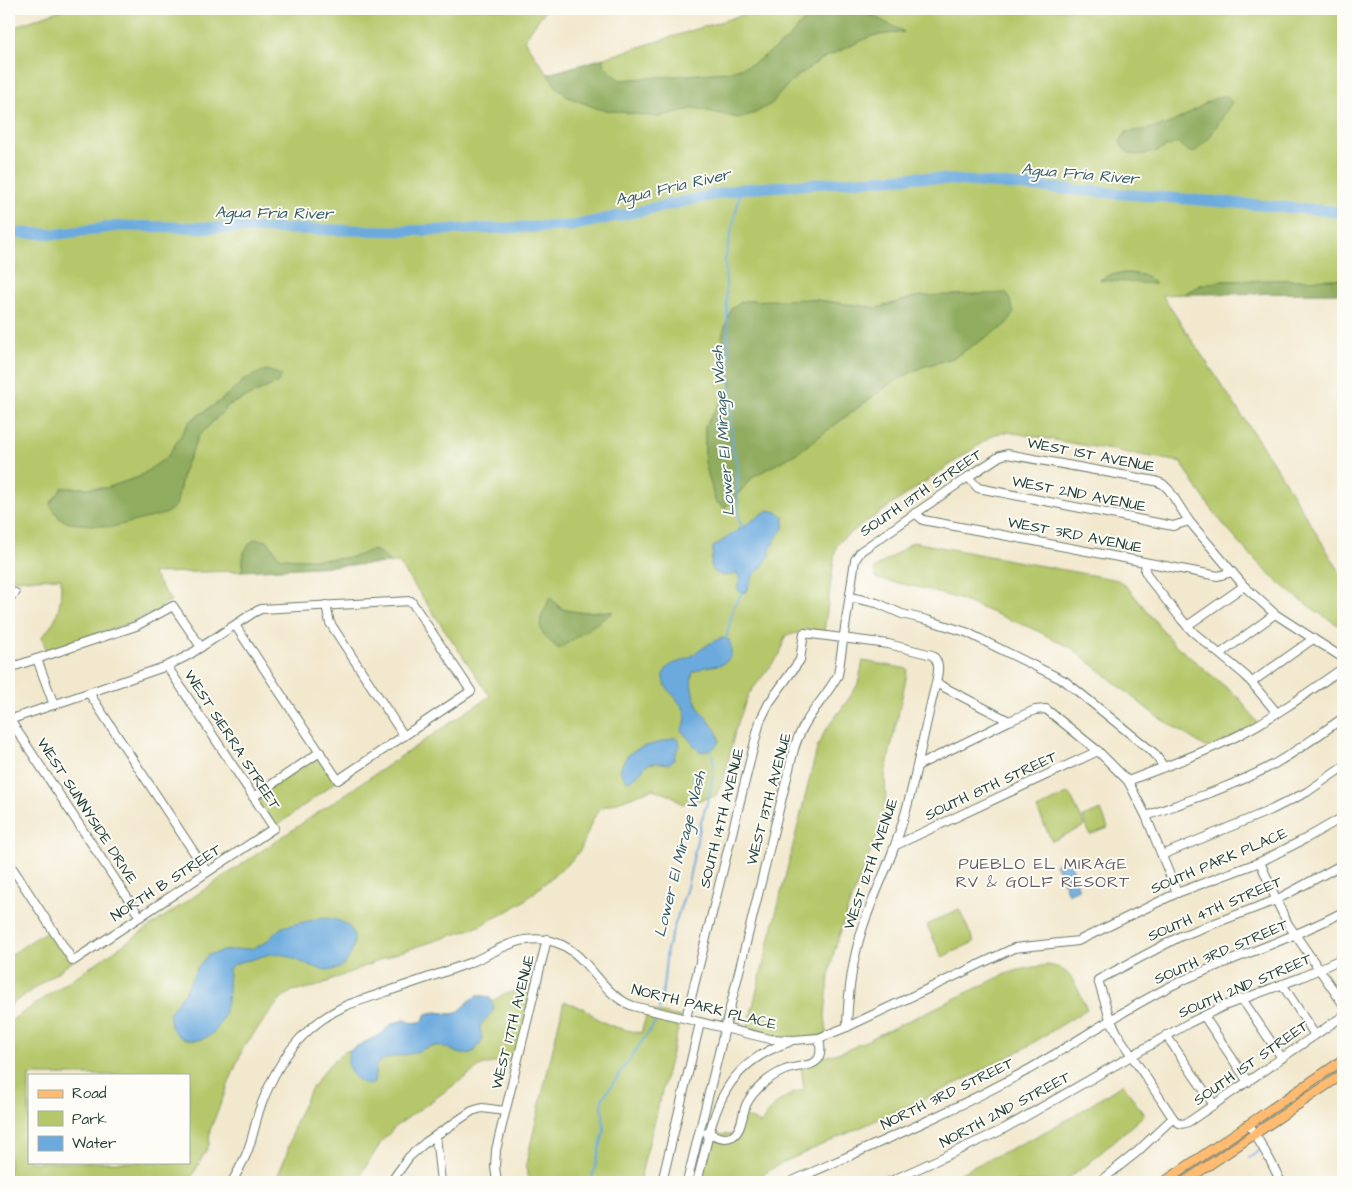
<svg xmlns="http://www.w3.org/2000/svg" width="1352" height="1191" font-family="'Architects Daughter',sans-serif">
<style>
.green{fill:#b5c76a;stroke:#6a824f;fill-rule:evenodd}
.forest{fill:#90ac5e;stroke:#587449}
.water{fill:#6caade;stroke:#467489}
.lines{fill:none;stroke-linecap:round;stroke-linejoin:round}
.stream{stroke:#6caade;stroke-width:2}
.river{stroke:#6caade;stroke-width:11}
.minor-casing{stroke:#69796a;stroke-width:10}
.major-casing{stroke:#69796a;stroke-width:11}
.minor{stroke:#fff;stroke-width:8}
.major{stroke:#febb71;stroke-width:9}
.labels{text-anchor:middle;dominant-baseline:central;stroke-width:4;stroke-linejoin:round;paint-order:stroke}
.street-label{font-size:15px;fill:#1f3d34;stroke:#fdfcf7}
.water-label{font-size:16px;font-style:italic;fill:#365e67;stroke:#fdfcf7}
.neighbourhood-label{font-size:16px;letter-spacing:1px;fill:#635c60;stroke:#fdfcf7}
</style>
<rect width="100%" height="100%" fill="#fdfcf7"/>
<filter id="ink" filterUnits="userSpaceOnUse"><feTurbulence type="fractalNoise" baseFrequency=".02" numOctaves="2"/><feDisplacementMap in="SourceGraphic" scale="10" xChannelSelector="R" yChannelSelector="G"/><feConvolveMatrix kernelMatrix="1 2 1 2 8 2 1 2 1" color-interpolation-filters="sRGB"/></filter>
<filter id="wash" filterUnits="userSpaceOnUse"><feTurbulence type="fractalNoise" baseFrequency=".0096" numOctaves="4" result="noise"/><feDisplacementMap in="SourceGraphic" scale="20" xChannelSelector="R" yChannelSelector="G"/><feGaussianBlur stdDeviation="1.12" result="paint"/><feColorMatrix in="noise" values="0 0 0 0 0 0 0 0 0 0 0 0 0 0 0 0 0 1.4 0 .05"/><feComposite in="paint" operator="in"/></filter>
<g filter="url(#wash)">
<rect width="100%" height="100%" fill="#f2e8ce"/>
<!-- green -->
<g class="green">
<path d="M63,9H311L319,13L329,9H546L524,40L556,86L566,96L599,109L658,117L695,108L738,118L771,104L790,82L820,60L871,36L904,32L861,10L855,9H1343V279L1224,281L1200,285L1184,294L1162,295L1278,470L1343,577V628C1274,588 1221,531 1181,462L1008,432L995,434L843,538L837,545L835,552L824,632L806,629L801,632L785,636L780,654L748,695L735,731L725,775L716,796L682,804L672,796L653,789L601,808L593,819L581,849L571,861L524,901L510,910L475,928L394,954L315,987L292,991L278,1002L243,1048L210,1130L209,1145L189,1182H9V1022L490,696L399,563H391C386,558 382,553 375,551C368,549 363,555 357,556C332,561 306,559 281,558L276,553L268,541L244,552L242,571L152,573L171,601L165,603L159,610L127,624L46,651L42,636C60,619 61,602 61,578L9,580V29ZM1225,95L1231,102L1222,116L1186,150L1178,142L1126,132C1144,130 1163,128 1179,119C1197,110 1205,101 1225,95ZM1129,273L1147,276L1154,284L1101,279L1112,274ZM919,296L953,358L922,367L891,383L797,453L754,476L725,508L715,501L705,462V427L732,384L809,299L877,308ZM245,379L277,383L229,405L198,437L183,472L176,506L62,488H106L139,477L168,456L190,421L220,401ZM551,598C554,601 558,607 563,609C578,615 597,609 613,612L540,620ZM29,1075H189V1162H29Z"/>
<polygon points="761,9 822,9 812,12 786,41 753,64 728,72 620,80 604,66 604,58"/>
<polygon points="913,542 1118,580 1128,588 1173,643 1240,699 1258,724 1209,749 1156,716 1072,648 1031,628 956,598 917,587 877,579 874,569"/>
<polygon points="863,661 908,669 885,775 886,806 879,831 848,908 834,952 829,976 825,1015 827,1035 793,1040 746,1034 818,745 825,731 848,700 858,684"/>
<polygon points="320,752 338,780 274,828 254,797"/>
<polygon points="1069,793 1085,826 1052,841 1037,809"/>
<polygon points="1101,810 1108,828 1090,835 1083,817"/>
<polygon points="959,909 974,942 942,957 927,925"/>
<polygon points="51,928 73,961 9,1006 9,956"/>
<path d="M1047,965C1073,967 1076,988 1087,1009L1025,1048L987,1068L945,1089L782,1163L750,1182H697L710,1134L733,1135L742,1115L761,1124C773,1104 782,1097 804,1089L801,1067L819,1059L847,1050L1006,974L1022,969Z"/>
<path d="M536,984L518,1056L481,1066L396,1126L382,1141L356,1182H275L286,1156L295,1123L308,1094L318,1079L330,1064L345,1051L350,1050L381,1034L391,1024L405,1020L412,1023L421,1022L424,1019L425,1015C439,1008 448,1017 456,1013C468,1007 470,994 485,996L493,1001L502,995Z"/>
<path d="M564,1001L581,1008H585C602,1026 618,1028 641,1033L648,1010L681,1017L639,1182H528L526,1164Z"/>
<polygon points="1123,1084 1144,1115 1089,1163 1063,1182 942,1182 1035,1137 1072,1117"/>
</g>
<!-- forest -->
<g class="forest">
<polygon points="822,9 861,10 904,32 871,36 820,60 790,82 771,104 755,113 738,118 695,108 658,117 599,109 566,96 556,86 548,74 604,58 604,66 620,80 728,72 753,64 786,41 812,12"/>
<path d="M1225,95L1232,102L1209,138L1194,153L1186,150L1178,142C1161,149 1130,167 1120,142L1126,132C1144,130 1163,128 1179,119C1197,110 1205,101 1225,95Z"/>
<polygon points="1129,273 1147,276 1155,284 1100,280 1112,274"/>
<polygon points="1343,279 1343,293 1184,294 1200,285 1224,281"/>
<polygon points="1007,293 1014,312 1006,325 953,358 922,367 891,383 797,453 754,476 725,508 715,501 705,462 705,426 732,384 722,336 731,309 743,301 809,299 877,308 919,296"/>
<polygon points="266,370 282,375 277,383 229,405 198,437 183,472 176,506 165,514 112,527 69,523 59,518 50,504 62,488 106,488 139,477 168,456 190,421 220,401 245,379"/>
<path d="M255,539L268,541L276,553L281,558C306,559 332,561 357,556C363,555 368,549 375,551C382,553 386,558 391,563L242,571C243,558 243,547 255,539Z"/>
<path d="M550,597L561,609L579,612H613L559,649C533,628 538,626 550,597Z"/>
</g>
<!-- water -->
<g class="water">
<path d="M768,510L777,512L784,517V527L776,538L770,550V555L762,567L753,576L746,592L741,593L737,588L740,580L737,573C728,578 712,577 711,564C711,559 713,553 713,547Z"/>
<path d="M722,638L729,640L731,646V655L727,661L720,665L705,667L693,672C689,684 693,695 698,706C705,721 739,744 702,752L698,750L681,730C683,727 685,723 686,719C687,698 646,683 671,665C676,662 681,662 686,659C698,653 708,642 722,638Z"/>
<path d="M674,737L679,741L680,745L675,754L674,760L668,764C639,758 647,774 628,781L624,778L620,770C628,742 654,748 674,737Z"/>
<polygon points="1067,859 1070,862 1069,865 1072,866 1071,869 1074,869 1072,872 1075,873 1074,875 1079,889 1068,894 1065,886 1067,882 1063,883 1055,864"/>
<path d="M322,918C345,919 361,928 351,953C338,988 302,959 280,954C270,952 259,958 250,960C242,961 234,963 229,969C228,989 229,1009 218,1027C208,1043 182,1046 172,1028C170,1024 170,1017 169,1013L185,992L197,968L208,955L223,951L254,948L266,942L282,927Z"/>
<path d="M478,996L489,997L494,1007L492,1012L480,1026L482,1040L475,1051C458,1060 453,1047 439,1046C429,1045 422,1050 413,1053C400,1057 387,1055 376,1065L374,1082L370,1085C354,1082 343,1066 350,1050L381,1034L391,1024L405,1020L412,1023L421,1022L424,1019L425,1015C439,1008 448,1017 456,1013C465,1008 468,999 478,996Z"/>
</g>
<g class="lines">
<!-- stream -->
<g class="stream">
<polyline points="741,189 725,260 732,441 738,474 737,492 739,519 742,529"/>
<polyline points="726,639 734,605 743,592"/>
<polyline points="659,1009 662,998 667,949 687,887 701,822 707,803 713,777 714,761 710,747"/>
<polyline points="1249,1158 1259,1151"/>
<polyline points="591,1182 604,1131 602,1099 655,1023 658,1014"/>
</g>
<!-- river -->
<polyline class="river" points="9,233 60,234 119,226 401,231 572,226 741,189 917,177 1343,212"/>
</g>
</g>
<g filter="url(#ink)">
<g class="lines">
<!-- minor casing -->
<g class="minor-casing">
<g id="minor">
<polyline points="968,477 978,488 1173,526 1189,521"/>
<polyline points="915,513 923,520 1218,576 1232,572"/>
<polyline points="1146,563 1145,571 1151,581 1182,620 1193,632 1246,676 1277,713"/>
<polyline points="850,597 877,603 902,614 927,620 966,632 1065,681 1154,753 1164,767"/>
<polyline points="9,598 15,593"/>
<polyline points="326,605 330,623 404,736"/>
<polyline points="1187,626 1244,586"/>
<polyline points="1220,654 1275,614"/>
<polyline points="37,659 54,705"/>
<polyline points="9,668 136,626 173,606 201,647"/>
<polyline points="1252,682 1313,639"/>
<polyline points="89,693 207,872"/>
<polyline points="9,720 167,666 189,655 253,613 261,609 411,601 471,691 338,780 235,625"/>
<polyline points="10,720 140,917"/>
<polyline points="917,766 1009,721"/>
<path d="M1128,781C1166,766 1205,753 1241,734C1277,715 1310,691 1343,668"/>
<polyline points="253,797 320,752"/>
<path d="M1146,816C1187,801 1228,788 1267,768C1294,754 1318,735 1343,718"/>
<polyline points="896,845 1098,751"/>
<polyline points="1162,855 1271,810 1307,792 1343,767"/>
<polyline points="1260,862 1279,906 1288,924 1343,1004"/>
<polyline points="9,863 73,961 274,828 167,666"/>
<path d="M1343,864L1276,900L1181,936L1098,980L1110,1019L1120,1038L1173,1118C1179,1125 1183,1125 1190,1121L1343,1016"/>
<polyline points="1282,984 1315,1035"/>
<polyline points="1242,999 1282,1058"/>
<polyline points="1204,1016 1248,1082"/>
<path d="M686,1018L760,721L769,703L800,660L804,633L888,644L932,655C941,663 938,672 936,683L1009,721L1035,710L1046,709L1098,751L1128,781L1146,816L1177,893"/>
<path d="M847,1027C848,994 852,961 862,930C871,901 885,874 895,845C914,793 922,737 936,683"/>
<polyline points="1166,1035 1214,1105"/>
<polyline points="1249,1124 1270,1160 1281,1182"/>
<path d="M707,1133C715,1135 724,1141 733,1136C742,1130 742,1115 746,1105C750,1096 758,1088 765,1082C771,1077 778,1073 785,1070C807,1063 826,1070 819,1038"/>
<polyline points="436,1136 441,1182"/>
<path d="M232,1182C237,1173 242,1164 246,1155C252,1141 255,1125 259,1111C276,1063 300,1027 347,1005C388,991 429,978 469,963C488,956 505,943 525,940C539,938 550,939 562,945C591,959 601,994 633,1006L770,1039L793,1040L819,1038L847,1027L1014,948L1078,941L1177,893L1260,862L1305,839L1343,817"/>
<polyline points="391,1182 409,1157 426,1142 472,1111 482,1108 505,1111"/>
<polyline points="497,1182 495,1167 496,1150 547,939"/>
<polyline points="662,1182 700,1023"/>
<path d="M687,1182L794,749C803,718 823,702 838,675L855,560L861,551L968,477L1000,456L1007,454L1155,481L1163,484L1169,490L1189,521L1244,586L1275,614L1343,658"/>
<path d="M697,1182C714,1117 717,1067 789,1042"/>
<path d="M790,1182C869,1147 950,1113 1026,1071C1076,1043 1122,1010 1173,985C1229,958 1289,941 1343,912"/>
<polyline points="889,1182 1000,1131 1189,1023 1224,1006 1302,977 1343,958"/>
<polyline points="1099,1182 1137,1152 1173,1118"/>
</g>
</g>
<!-- major casing -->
<g class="major-casing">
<g id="major">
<polyline points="1164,1182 1343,1060"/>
<polyline points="1184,1182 1343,1074"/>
</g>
</g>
<!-- minor -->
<use href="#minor" class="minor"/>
<!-- major -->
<use href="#major" class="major"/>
</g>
</g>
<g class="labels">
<!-- street labels -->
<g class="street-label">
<text transform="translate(1091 455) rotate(11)">WEST 1ST AVENUE</text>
<text transform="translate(921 493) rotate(-34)">SOUTH 13TH STREET</text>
<text transform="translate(1079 494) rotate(11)">WEST 2ND AVENUE</text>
<text transform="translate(1075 535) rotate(11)">WEST 3RD AVENUE</text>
<text transform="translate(232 740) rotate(57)">WEST SIERRA STREET</text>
<text transform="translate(991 786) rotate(-25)">SOUTH 8TH STREET</text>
<text transform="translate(769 799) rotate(-75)">WEST 13TH AVENUE</text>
<text transform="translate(87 811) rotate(57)">WEST SUNNYSIDE DRIVE</text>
<text transform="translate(722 818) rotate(-76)">SOUTH 14TH AVENUE</text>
<text transform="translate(1219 861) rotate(-23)">SOUTH PARK PLACE</text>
<text transform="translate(871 864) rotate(-71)">WEST 12TH AVENUE</text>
<text transform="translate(166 883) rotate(-33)">NORTH B STREET</text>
<text transform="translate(1215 909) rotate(-23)">SOUTH 4TH STREET</text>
<text transform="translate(1221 952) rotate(-23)">SOUTH 3RD STREET</text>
<text transform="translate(1245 986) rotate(-23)">SOUTH 2ND STREET</text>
<text transform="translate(704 1007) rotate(14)">NORTH PARK PLACE</text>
<text transform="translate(513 1022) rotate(-76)">WEST 17TH AVENUE</text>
<text transform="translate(1251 1063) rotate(-35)">SOUTH 1ST STREET</text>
<text transform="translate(947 1094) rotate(-26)">NORTH 3RD STREET</text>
<text transform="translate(1005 1110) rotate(-28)">NORTH 2ND STREET</text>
</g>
<!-- water labels -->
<g class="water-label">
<text transform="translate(1080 174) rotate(5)">Agua Fria River</text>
<text transform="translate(673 187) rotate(-13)">Agua Fria River</text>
<text transform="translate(274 213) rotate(1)">Agua Fria River</text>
<text transform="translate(723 431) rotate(-94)">Lower El Mirage Wash</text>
<text transform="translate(680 854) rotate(-76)">Lower El Mirage Wash</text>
</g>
<!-- neighbourhood labels -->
<g class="neighbourhood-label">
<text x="1043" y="864">PUEBLO EL MIRAGE<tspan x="1043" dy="18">RV &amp; GOLF RESORT</tspan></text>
</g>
</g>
<!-- margin -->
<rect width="1352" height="1191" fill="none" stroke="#fdfcf7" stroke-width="30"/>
<!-- legend -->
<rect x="28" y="1074" width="162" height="90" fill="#fdfcf7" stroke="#a4b0a9"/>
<rect x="38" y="1090" width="25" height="8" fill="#febb71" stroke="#a4b0a9"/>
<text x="72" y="1098" font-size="15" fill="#1f3d34">Road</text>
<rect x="38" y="1111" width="25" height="15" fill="#b5c76a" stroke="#a4b0a9"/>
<text x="72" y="1124" font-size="15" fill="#1f3d34">Park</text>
<rect x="38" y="1136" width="25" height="15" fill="#6caade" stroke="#a4b0a9"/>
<text x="72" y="1148" font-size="15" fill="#1f3d34">Water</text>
</svg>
